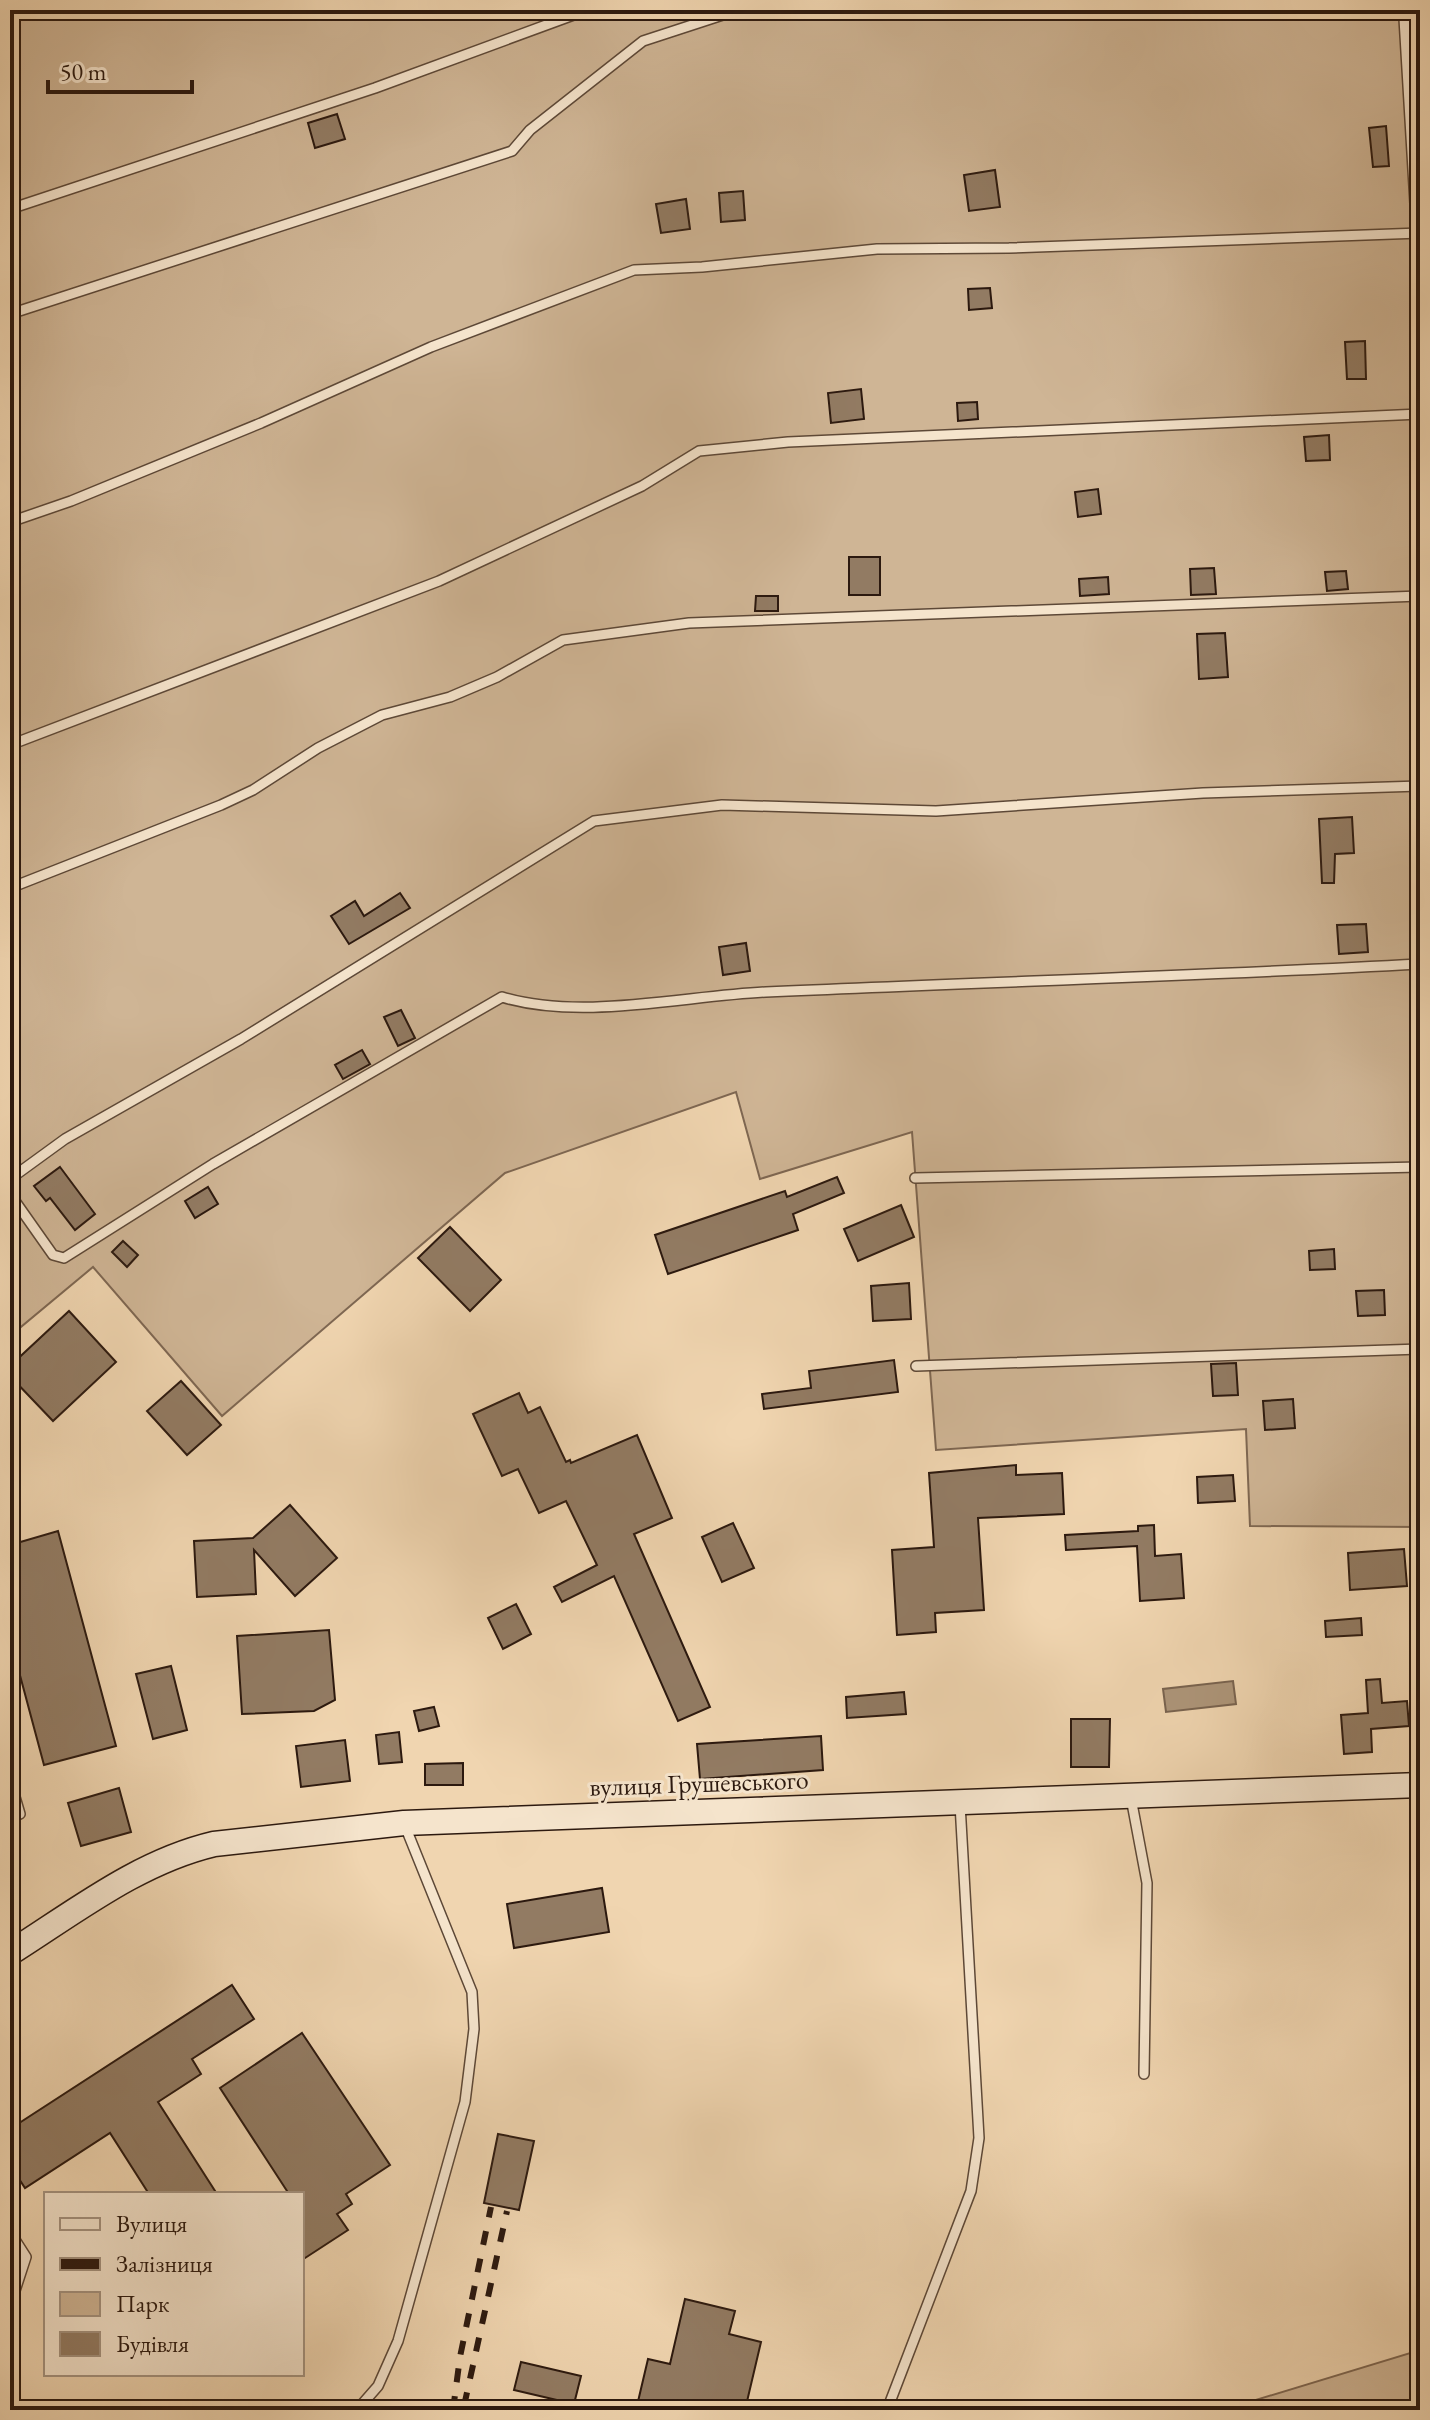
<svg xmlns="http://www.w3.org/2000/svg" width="1430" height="2420" font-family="'EB Garamond',serif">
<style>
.green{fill:#cfb595;stroke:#7e6752;stroke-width:2}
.water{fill:#ad9579;stroke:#79634f;stroke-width:2}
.building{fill:#927b63;stroke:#2c190f;stroke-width:2}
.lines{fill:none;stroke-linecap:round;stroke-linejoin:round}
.lane-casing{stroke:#5d4837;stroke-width:12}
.street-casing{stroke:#5d4837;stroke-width:21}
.secondary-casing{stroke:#2c190f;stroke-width:27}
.lane{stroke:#f5e4cc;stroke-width:9}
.street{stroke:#f5e4cc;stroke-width:18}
.secondary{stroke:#f5e4cc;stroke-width:24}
.rail{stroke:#2c190f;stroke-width:6;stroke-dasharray:14 14;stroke-linecap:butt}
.labels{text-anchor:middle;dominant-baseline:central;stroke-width:6;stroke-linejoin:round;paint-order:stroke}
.street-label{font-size:26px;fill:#2c190f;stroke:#f5e4cc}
</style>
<rect width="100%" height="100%" fill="#f0d5b0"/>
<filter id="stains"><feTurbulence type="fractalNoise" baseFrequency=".0025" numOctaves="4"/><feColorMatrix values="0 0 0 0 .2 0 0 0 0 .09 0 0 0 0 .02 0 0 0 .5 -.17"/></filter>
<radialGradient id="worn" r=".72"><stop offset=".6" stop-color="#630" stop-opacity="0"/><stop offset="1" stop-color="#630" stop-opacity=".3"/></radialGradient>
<!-- green -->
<g class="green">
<polygon points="10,10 1420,10 1420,1527 1250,1526 1246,1429 936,1450 912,1132 760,1179 736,1092 505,1173 222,1416 93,1267 10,1336"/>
<polygon points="1420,2350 1420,2410 1223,2410"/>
</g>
<!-- water -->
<polygon class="water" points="1233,1681 1236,1704 1166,1712 1163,1689"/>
<!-- building -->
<g class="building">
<polygon points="337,114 345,139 315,148 308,123"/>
<polygon points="1386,126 1389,166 1373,167 1369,128"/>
<polygon points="995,170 1000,207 969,211 964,175"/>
<polygon points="743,191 745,220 721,222 719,193"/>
<polygon points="686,199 690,229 661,233 656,204"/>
<polygon points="990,288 992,308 969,310 968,289"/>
<polygon points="1365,341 1366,379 1347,379 1345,342"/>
<polygon points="861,389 864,419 831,423 828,393"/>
<polygon points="977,402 978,419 958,421 957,403"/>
<polygon points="1329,435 1330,460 1306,461 1304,437"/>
<polygon points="1098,489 1101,514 1078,517 1075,492"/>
<rect x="849" y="557" width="31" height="38"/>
<polygon points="1214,568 1216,594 1191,595 1190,569"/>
<polygon points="1346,571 1348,589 1327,591 1325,572"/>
<polygon points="1108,577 1109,594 1080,596 1079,579"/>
<polygon points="756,596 778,596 778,611 755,611"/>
<polygon points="1225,633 1228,677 1199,679 1197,634"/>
<polygon points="1352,817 1354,853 1335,854 1334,883 1322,883 1319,819"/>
<polygon points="400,893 410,908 349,944 331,916 355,901 364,916"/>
<polygon points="1366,924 1368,952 1339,954 1337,925"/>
<polygon points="746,943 750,971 723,975 719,947"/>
<polygon points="401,1010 415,1038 398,1046 384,1017"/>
<polygon points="362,1050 370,1064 343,1079 335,1065"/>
<polygon points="60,1167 95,1214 75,1230 50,1198 46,1201 34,1186"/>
<polygon points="837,1177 844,1193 793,1214 798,1230 668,1274 655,1235 785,1191 787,1197"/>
<polygon points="208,1187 218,1204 195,1218 185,1201"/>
<polygon points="901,1205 914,1237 858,1261 844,1229"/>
<polygon points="450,1227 501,1280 470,1311 418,1258"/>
<polygon points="123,1241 138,1255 127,1267 112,1252"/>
<polygon points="1334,1249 1335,1269 1310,1270 1309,1251"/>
<polygon points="909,1283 911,1319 873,1321 871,1286"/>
<polygon points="1384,1290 1385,1315 1358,1316 1356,1291"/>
<polygon points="69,1311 116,1362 53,1421 10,1376 10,1366"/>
<polygon points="894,1360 898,1392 764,1409 762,1394 811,1388 809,1371"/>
<polygon points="1236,1363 1238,1395 1213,1396 1211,1364"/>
<polygon points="181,1381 221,1425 187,1455 147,1411"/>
<polygon points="519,1393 528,1413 540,1407 566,1462 570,1460 571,1463 637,1435 672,1518 634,1534 710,1707 678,1721 614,1576 562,1602 554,1587 597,1565 566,1501 539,1513 518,1469 502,1476 473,1414"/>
<polygon points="1293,1399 1295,1428 1265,1430 1263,1401"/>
<polygon points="1016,1465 1016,1475 1062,1473 1064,1514 978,1518 984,1610 935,1613 936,1632 897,1635 892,1550 934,1547 929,1473"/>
<polygon points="1233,1475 1235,1501 1198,1503 1197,1477"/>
<polygon points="290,1505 337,1558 295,1596 254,1550 256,1594 197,1597 194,1541 253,1538"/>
<polygon points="733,1523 754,1568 722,1582 702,1537"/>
<polygon points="1154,1525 1155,1556 1181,1554 1184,1598 1140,1601 1137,1546 1066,1550 1065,1535 1138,1531 1138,1526"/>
<polygon points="58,1531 116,1746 44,1765 10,1638 10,1545"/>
<polygon points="1404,1549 1407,1586 1350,1590 1348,1553"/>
<polygon points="516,1604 531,1634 503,1649 488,1618"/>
<polygon points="1361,1618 1362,1635 1326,1637 1325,1621"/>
<polygon points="329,1630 335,1700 314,1711 242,1714 237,1636"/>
<polygon points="171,1666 187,1730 153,1739 136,1674"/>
<polygon points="1380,1679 1382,1703 1407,1701 1409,1726 1371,1729 1372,1752 1344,1754 1341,1715 1368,1713 1366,1680"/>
<polygon points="904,1692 906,1714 847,1718 846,1697"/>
<polygon points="434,1707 439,1726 419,1731 414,1711"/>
<polygon points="1071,1719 1110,1719 1109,1767 1071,1767"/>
<polygon points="399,1732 402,1762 379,1764 376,1735"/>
<polygon points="821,1736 823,1770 700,1779 697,1744"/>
<polygon points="345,1740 350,1781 301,1787 296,1746"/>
<polygon points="463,1763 463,1785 425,1785 425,1764"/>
<polygon points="119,1788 131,1832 81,1846 68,1803"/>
<polygon points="602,1888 609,1932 514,1948 507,1904"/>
<polygon points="232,1985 254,2019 192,2059 201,2074 158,2102 217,2194 149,2194 110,2133 25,2188 10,2165 10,2129"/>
<polygon points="302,2033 390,2165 346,2194 352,2204 337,2214 348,2230 302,2260 302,2194 289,2194 220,2088"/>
<polygon points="498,2134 534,2141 519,2210 484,2203"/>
<polygon points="685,2299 735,2311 729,2334 761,2342 745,2410 636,2410 648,2359 670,2364"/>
<polygon points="521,2362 581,2376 574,2404 514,2390"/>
</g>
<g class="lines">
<!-- lane casing -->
<g class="lane-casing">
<g id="lane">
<polyline points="10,209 375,88 587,10"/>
<polyline points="10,314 512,151 530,130 643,41 738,10"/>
<polyline points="10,522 71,501 261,423 431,347 634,270 702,267 877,249 1009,248 1420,233"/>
<polyline points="10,745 439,581 642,486 699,451 788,442 1420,414"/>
<polyline points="10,888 221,805 253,790 318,748 382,715 450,697 497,677 563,640 689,623 1420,596"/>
<polyline points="915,1178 1420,1167"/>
<polyline points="10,1179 65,1139 241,1039 594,821 722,805 936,811 1203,793 1420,786"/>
<path d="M10,1194L53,1255L64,1258L213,1164L502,997C581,1021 683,996 766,992C984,982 1202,976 1420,964"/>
<polyline points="916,1366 1420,1349"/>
<polyline points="10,1780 20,1814 10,1817"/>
<polyline points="1131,1798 1147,1883 1144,2074"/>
<polyline points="10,2232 26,2257 10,2306"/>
<polyline points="357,2410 378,2386 398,2341 465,2102 474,2029 472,1992 405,1826"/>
<polyline points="887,2410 971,2191 979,2138 960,1804"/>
</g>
</g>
<!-- street casing -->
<g class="street-casing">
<polyline id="street" points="1408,10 1420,212"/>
</g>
<!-- secondary casing -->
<g class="secondary-casing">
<path id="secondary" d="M10,1953C75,1912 138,1862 214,1844L404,1823L1420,1785"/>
</g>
<!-- lane -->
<use href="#lane" class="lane"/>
<!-- street -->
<use href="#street" class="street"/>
<!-- secondary -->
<use href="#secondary" class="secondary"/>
<!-- rail -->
<g class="rail">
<polyline points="464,2406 507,2211"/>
<polyline points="453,2410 460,2357 491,2207"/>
</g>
</g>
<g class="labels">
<!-- street labels -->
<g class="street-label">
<text transform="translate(699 1783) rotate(-2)">вулиця Грушевського</text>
</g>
</g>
<!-- margin -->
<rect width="1430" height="2420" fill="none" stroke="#f0d5b0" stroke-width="40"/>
<rect x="12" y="12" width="1406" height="2396" fill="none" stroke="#2c190f" stroke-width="4"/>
<rect x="20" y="20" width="1390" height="2380" fill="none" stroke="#2c190f" stroke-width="2"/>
<!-- legend -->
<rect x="44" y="2192" width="260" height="184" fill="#f5e4cc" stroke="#a59380" stroke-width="2"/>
<rect x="60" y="2218" width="40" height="12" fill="#f5e4cc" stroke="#a59380" stroke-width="2"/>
<text x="116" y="2232" font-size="24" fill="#2c190f">Вулиця</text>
<rect x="60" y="2258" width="40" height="12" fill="#2c190f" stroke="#a59380" stroke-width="2"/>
<text x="116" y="2272" font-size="24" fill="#2c190f">Залізниця</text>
<rect x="60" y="2292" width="40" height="24" fill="#cfb595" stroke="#a59380" stroke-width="2"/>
<text x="116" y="2312" font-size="24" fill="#2c190f">Парк</text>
<rect x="60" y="2332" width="40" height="24" fill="#927b63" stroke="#a59380" stroke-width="2"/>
<text x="116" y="2352" font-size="24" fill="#2c190f">Будівля</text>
<!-- scale -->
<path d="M48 80v12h144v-12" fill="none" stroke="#2c190f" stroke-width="4"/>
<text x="60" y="80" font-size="24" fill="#2c190f" stroke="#f5e4cc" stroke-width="6" paint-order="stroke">50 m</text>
<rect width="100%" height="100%" filter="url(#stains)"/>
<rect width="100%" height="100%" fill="url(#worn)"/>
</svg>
